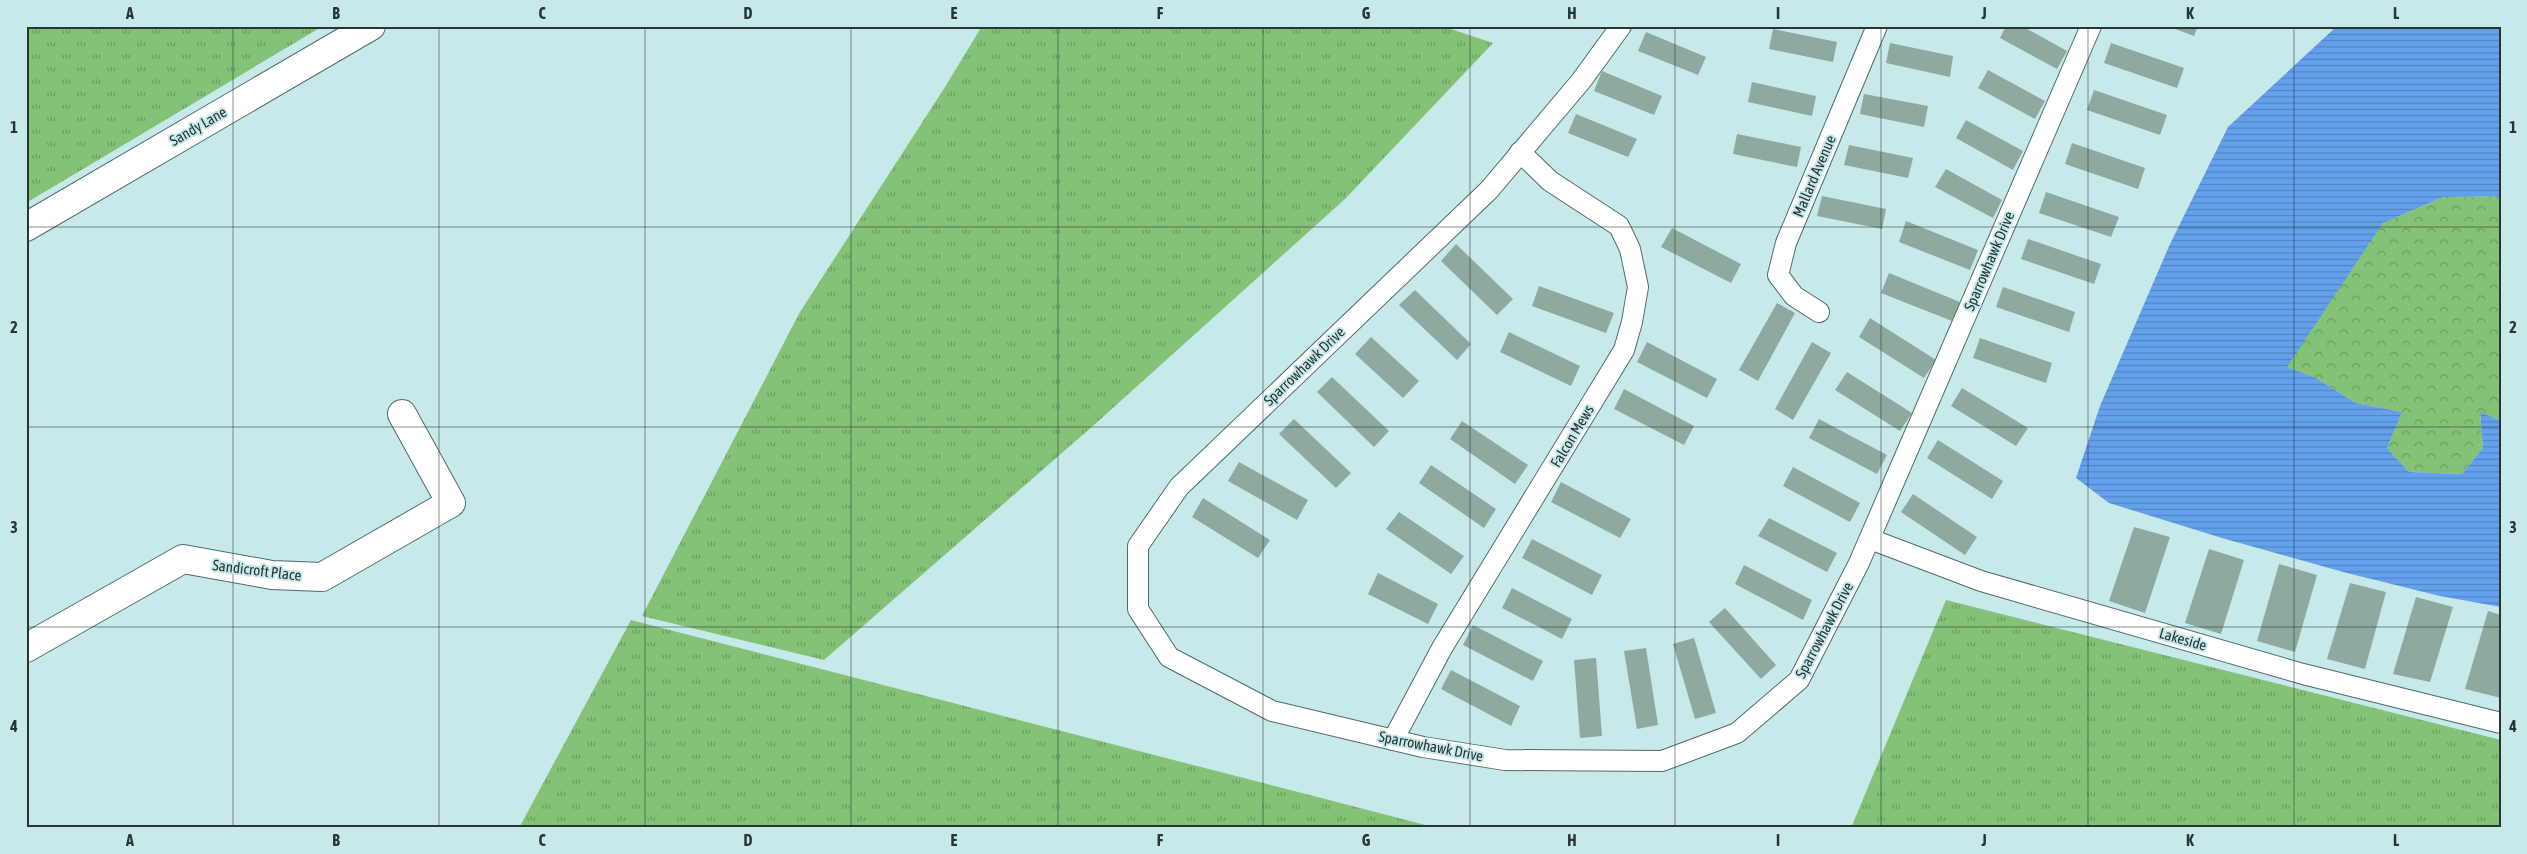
<svg xmlns="http://www.w3.org/2000/svg" width="2527" height="854" font-family="'Asap Condensed',sans-serif">
<style>
.grass{fill:url(#grass-tufts)}
.forest{fill:url(#forest-crowns)}
.water{fill:url(#water-rules)}
.building{fill:#8eaa9f}
.lines{fill:none;stroke-linecap:round;stroke-linejoin:round}
.service-casing{stroke:#4e6c6d;stroke-width:22}
.minor-casing{stroke:#4e6c6d;stroke-width:30}
.secondary-casing{stroke:#4e6c6d;stroke-width:30}
.service{stroke:#fff;stroke-width:20}
.minor{stroke:#fff;stroke-width:28}
.secondary{stroke:#fff;stroke-width:28}
.grid{fill:none;stroke:#283535;stroke-width:1;stroke-opacity:0.55}
.labels{text-anchor:middle;dominant-baseline:central;stroke-width:4;stroke-linejoin:round;paint-order:stroke}
.street-label{font-size:15px;fill:#283535;stroke:#c7e9e9}
.neatline{fill:none;stroke:#283535;stroke-width:2}
.grid-label{font-size:16px;text-anchor:middle;font-weight:bold;fill:#283535}
</style>
<defs>
<pattern id="grass-tufts" width="24" height="20" patternUnits="userSpaceOnUse" patternTransform="scale(1.25)"><rect width="24" height="20" fill="#84c278"/><path d="M3 7l-1-3M5 7V3M7 7l1-3M15 17l-1-3M17 17v-4M19 17l1-3" fill="none" stroke="#6c9e63"/></pattern>
<pattern id="forest-crowns" width="20" height="18" patternUnits="userSpaceOnUse" patternTransform="scale(1.25)"><rect width="20" height="18" fill="#84c278"/><path d="M2 6a3 3 0 1 1 6 0M12 15a3 3 0 1 1 6 0" fill="none" stroke="#6c9e63"/></pattern>
<pattern id="water-rules" width="6" height="5" patternUnits="userSpaceOnUse" patternTransform="scale(1.25)"><rect width="6" height="5" fill="#64a1ec"/><path d="M0 2.5h6" fill="none" stroke="#5284c0"/></pattern>
</defs>
<rect width="100%" height="100%" fill="#c7e9e9"/>
<!-- grass -->
<g class="grass">
<polygon points="26,26 323,26 26,203"/>
<polygon points="982,26 1442,26 1493,43 1345,199 1094,425 824,660 642,616 800,312 945,87"/>
<polygon points="1946,600 2501,740 2501,828 1851,828"/>
<polygon points="631,620 1387,815 1437,828 519,828"/>
</g>
<!-- forest -->
<polygon class="forest" points="2494,196 2501,199 2501,421 2480,413 2483,448 2462,474 2409,472 2387,448 2402,412 2356,403 2316,378 2286,367 2383,223 2443,197"/>
<!-- water -->
<polygon class="water" points="2337,26 2501,26 2501,199 2494,196 2443,197 2383,223 2287,367 2316,378 2356,403 2402,412 2387,448 2409,472 2462,474 2483,448 2480,412 2501,421 2501,607 2440,596 2347,573 2222,538 2109,503 2076,478 2100,406 2170,244 2228,127"/>
<!-- building -->
<g class="building">
<polygon points="2006,26 2022,26 2067,51 2057,69 2000,38"/>
<polygon points="2167,26 2198,26 2194,36"/>
<polygon points="1773,29 1837,42 1833,62 1769,49"/>
<polygon points="1646,32 1706,57 1698,75 1638,51"/>
<polygon points="1890,43 1953,56 1950,77 1886,63"/>
<polygon points="2111,43 2184,68 2177,88 2104,63"/>
<polygon points="1988,70 2045,101 2035,119 1978,88"/>
<polygon points="1602,71 1662,96 1654,115 1594,91"/>
<polygon points="1752,82 1816,96 1812,116 1748,102"/>
<polygon points="2094,90 2167,115 2160,135 2087,110"/>
<polygon points="1864,94 1928,106 1924,127 1860,114"/>
<polygon points="1576,114 1637,139 1628,157 1568,133"/>
<polygon points="1966,120 2023,151 2013,170 1956,138"/>
<polygon points="1737,134 1801,147 1797,167 1733,154"/>
<polygon points="2072,143 2145,168 2138,189 2065,164"/>
<polygon points="1849,145 1913,158 1908,178 1844,165"/>
<polygon points="1946,169 2002,200 1993,218 1935,187"/>
<polygon points="2046,192 2119,217 2111,237 2039,213"/>
<polygon points="1822,196 1886,209 1882,229 1817,216"/>
<polygon points="1906,221 1978,250 1970,270 1899,242"/>
<polygon points="1672,228 1741,264 1731,283 1661,247"/>
<polygon points="2028,239 2101,264 2094,284 2021,259"/>
<polygon points="1456,244 1513,299 1497,315 1441,261"/>
<polygon points="1889,273 1960,302 1952,321 1881,293"/>
<polygon points="1539,286 1614,313 1606,333 1532,306"/>
<polygon points="2003,287 2075,312 2069,332 1996,307"/>
<polygon points="1415,290 1471,344 1457,360 1399,305"/>
<polygon points="1777,303 1795,313 1758,381 1739,370"/>
<polygon points="1870,318 1936,360 1924,378 1859,337"/>
<polygon points="1509,332 1580,366 1571,386 1500,352"/>
<polygon points="1371,337 1419,381 1403,398 1355,354"/>
<polygon points="1980,338 2052,363 2046,383 1973,358"/>
<polygon points="1647,342 1717,379 1707,398 1637,362"/>
<polygon points="1812,342 1831,353 1793,420 1775,409"/>
<polygon points="1847,372 1912,413 1900,431 1835,390"/>
<polygon points="1332,377 1389,431 1374,447 1317,392"/>
<polygon points="1962,388 2028,428 2016,446 1951,406"/>
<polygon points="1624,389 1694,426 1684,445 1614,409"/>
<polygon points="1294,419 1351,473 1336,488 1279,434"/>
<polygon points="1819,419 1887,455 1877,474 1809,438"/>
<polygon points="1462,421 1528,465 1515,484 1450,439"/>
<polygon points="1938,440 2003,481 1992,499 1927,458"/>
<polygon points="1239,462 1308,500 1297,520 1228,481"/>
<polygon points="1431,465 1496,509 1484,528 1419,483"/>
<polygon points="1793,467 1860,503 1850,522 1783,486"/>
<polygon points="1561,482 1631,519 1620,538 1551,502"/>
<polygon points="1913,494 1977,537 1965,555 1901,512"/>
<polygon points="1203,498 1270,540 1258,558 1192,517"/>
<polygon points="1399,512 1464,556 1451,574 1386,529"/>
<polygon points="1769,518 1837,553 1827,572 1758,536"/>
<polygon points="2134,527 2170,537 2145,613 2109,601"/>
<polygon points="1532,539 1602,575 1592,595 1522,558"/>
<polygon points="2209,549 2244,560 2221,634 2185,623"/>
<polygon points="2279,564 2317,575 2295,652 2257,641"/>
<polygon points="1744,565 1812,600 1803,620 1735,584"/>
<polygon points="1378,573 1438,604 1428,624 1368,594"/>
<polygon points="2350,583 2386,592 2365,669 2327,659"/>
<polygon points="1512,588 1572,619 1562,639 1502,608"/>
<polygon points="2416,597 2453,607 2430,682 2393,674"/>
<polygon points="1725,608 1776,665 1761,679 1709,622"/>
<polygon points="2488,611 2501,615 2501,698 2465,689"/>
<polygon points="1473,625 1543,661 1533,681 1463,645"/>
<polygon points="1694,638 1716,713 1695,719 1673,644"/>
<polygon points="1646,648 1658,725 1637,729 1624,651"/>
<polygon points="1596,658 1602,736 1580,738 1574,660"/>
<polygon points="1451,670 1520,706 1511,726 1441,689"/>
</g>
<g class="lines">
<defs>
<g id="service">
<polyline points="1621,26 1581,81 1489,190 1179,487 1138,546 1138,609 1169,657 1272,711 1423,747 1505,760 1662,761 1737,733 1799,680 1859,563 2091,26"/>
<polyline points="1819,312 1794,296 1778,275 1786,243 1877,26"/>
<polyline points="1870,539 1981,581 2303,674 2501,723"/>
<polyline points="1393,740 1442,648 1624,350 1632,322 1638,287 1630,249 1619,226 1550,181 1520,152"/>
</g>
<polyline id="minor" points="26,648 183,559 272,575 322,577 451,503 402,414"/>
<polyline id="secondary" points="26,227 371,26"/>
</defs>
<!-- service casing -->
<use href="#service" class="service-casing"/>
<!-- minor casing -->
<use href="#minor" class="minor-casing"/>
<!-- secondary casing -->
<use href="#secondary" class="secondary-casing"/>
<!-- service -->
<use href="#service" class="service"/>
<!-- minor -->
<use href="#minor" class="minor"/>
<!-- secondary -->
<use href="#secondary" class="secondary"/>
</g>
<!-- grid -->
<path class="grid" d="M233 26V828M439 26V828M645 26V828M851 26V828M1058 26V828M1263 26V828M1470 26V828M1675 26V828M1881 26V828M2088 26V828M2294 26V828M26 227H2501M26 427H2501M26 627H2501"/>
<g class="labels">
<!-- street labels -->
<g class="street-label">
<text transform="translate(198 126) rotate(-30)">Sandy Lane</text>
<text transform="translate(1814 176) rotate(-67)">Mallard Avenue</text>
<text transform="translate(1989 261) rotate(-67)">Sparrowhawk Drive</text>
<text transform="translate(1304 366) rotate(-44)">Sparrowhawk Drive</text>
<text transform="translate(1572 436) rotate(-59)">Falcon Mews</text>
<text transform="translate(257 570) rotate(7)">Sandicroft Place</text>
<text transform="translate(1824 630) rotate(-62)">Sparrowhawk Drive</text>
<text transform="translate(2183 639) rotate(16)">Lakeside</text>
<text transform="translate(1431 746) rotate(11)">Sparrowhawk Drive</text>
</g>
</g>
<!-- border -->
<rect width="2527" height="854" fill="none" stroke="#c7e9e9" stroke-width="55"/>
<rect x="28" y="28" width="2472" height="798" class="neatline"/>
<g class="grid-label">
<text x="130" y="19">A</text>
<text x="336" y="19">B</text>
<text x="542" y="19">C</text>
<text x="748" y="19">D</text>
<text x="954" y="19">E</text>
<text x="1160" y="19">F</text>
<text x="1366" y="19">G</text>
<text x="1572" y="19">H</text>
<text x="1778" y="19">I</text>
<text x="1984" y="19">J</text>
<text x="2190" y="19">K</text>
<text x="2396" y="19">L</text>
<text x="14" y="133">1</text>
<text x="2513" y="133">1</text>
<text x="14" y="333">2</text>
<text x="2513" y="333">2</text>
<text x="14" y="533">3</text>
<text x="2513" y="533">3</text>
<text x="14" y="732">4</text>
<text x="2513" y="732">4</text>
<text x="130" y="846">A</text>
<text x="336" y="846">B</text>
<text x="542" y="846">C</text>
<text x="748" y="846">D</text>
<text x="954" y="846">E</text>
<text x="1160" y="846">F</text>
<text x="1366" y="846">G</text>
<text x="1572" y="846">H</text>
<text x="1778" y="846">I</text>
<text x="1984" y="846">J</text>
<text x="2190" y="846">K</text>
<text x="2396" y="846">L</text>
</g>
</svg>
